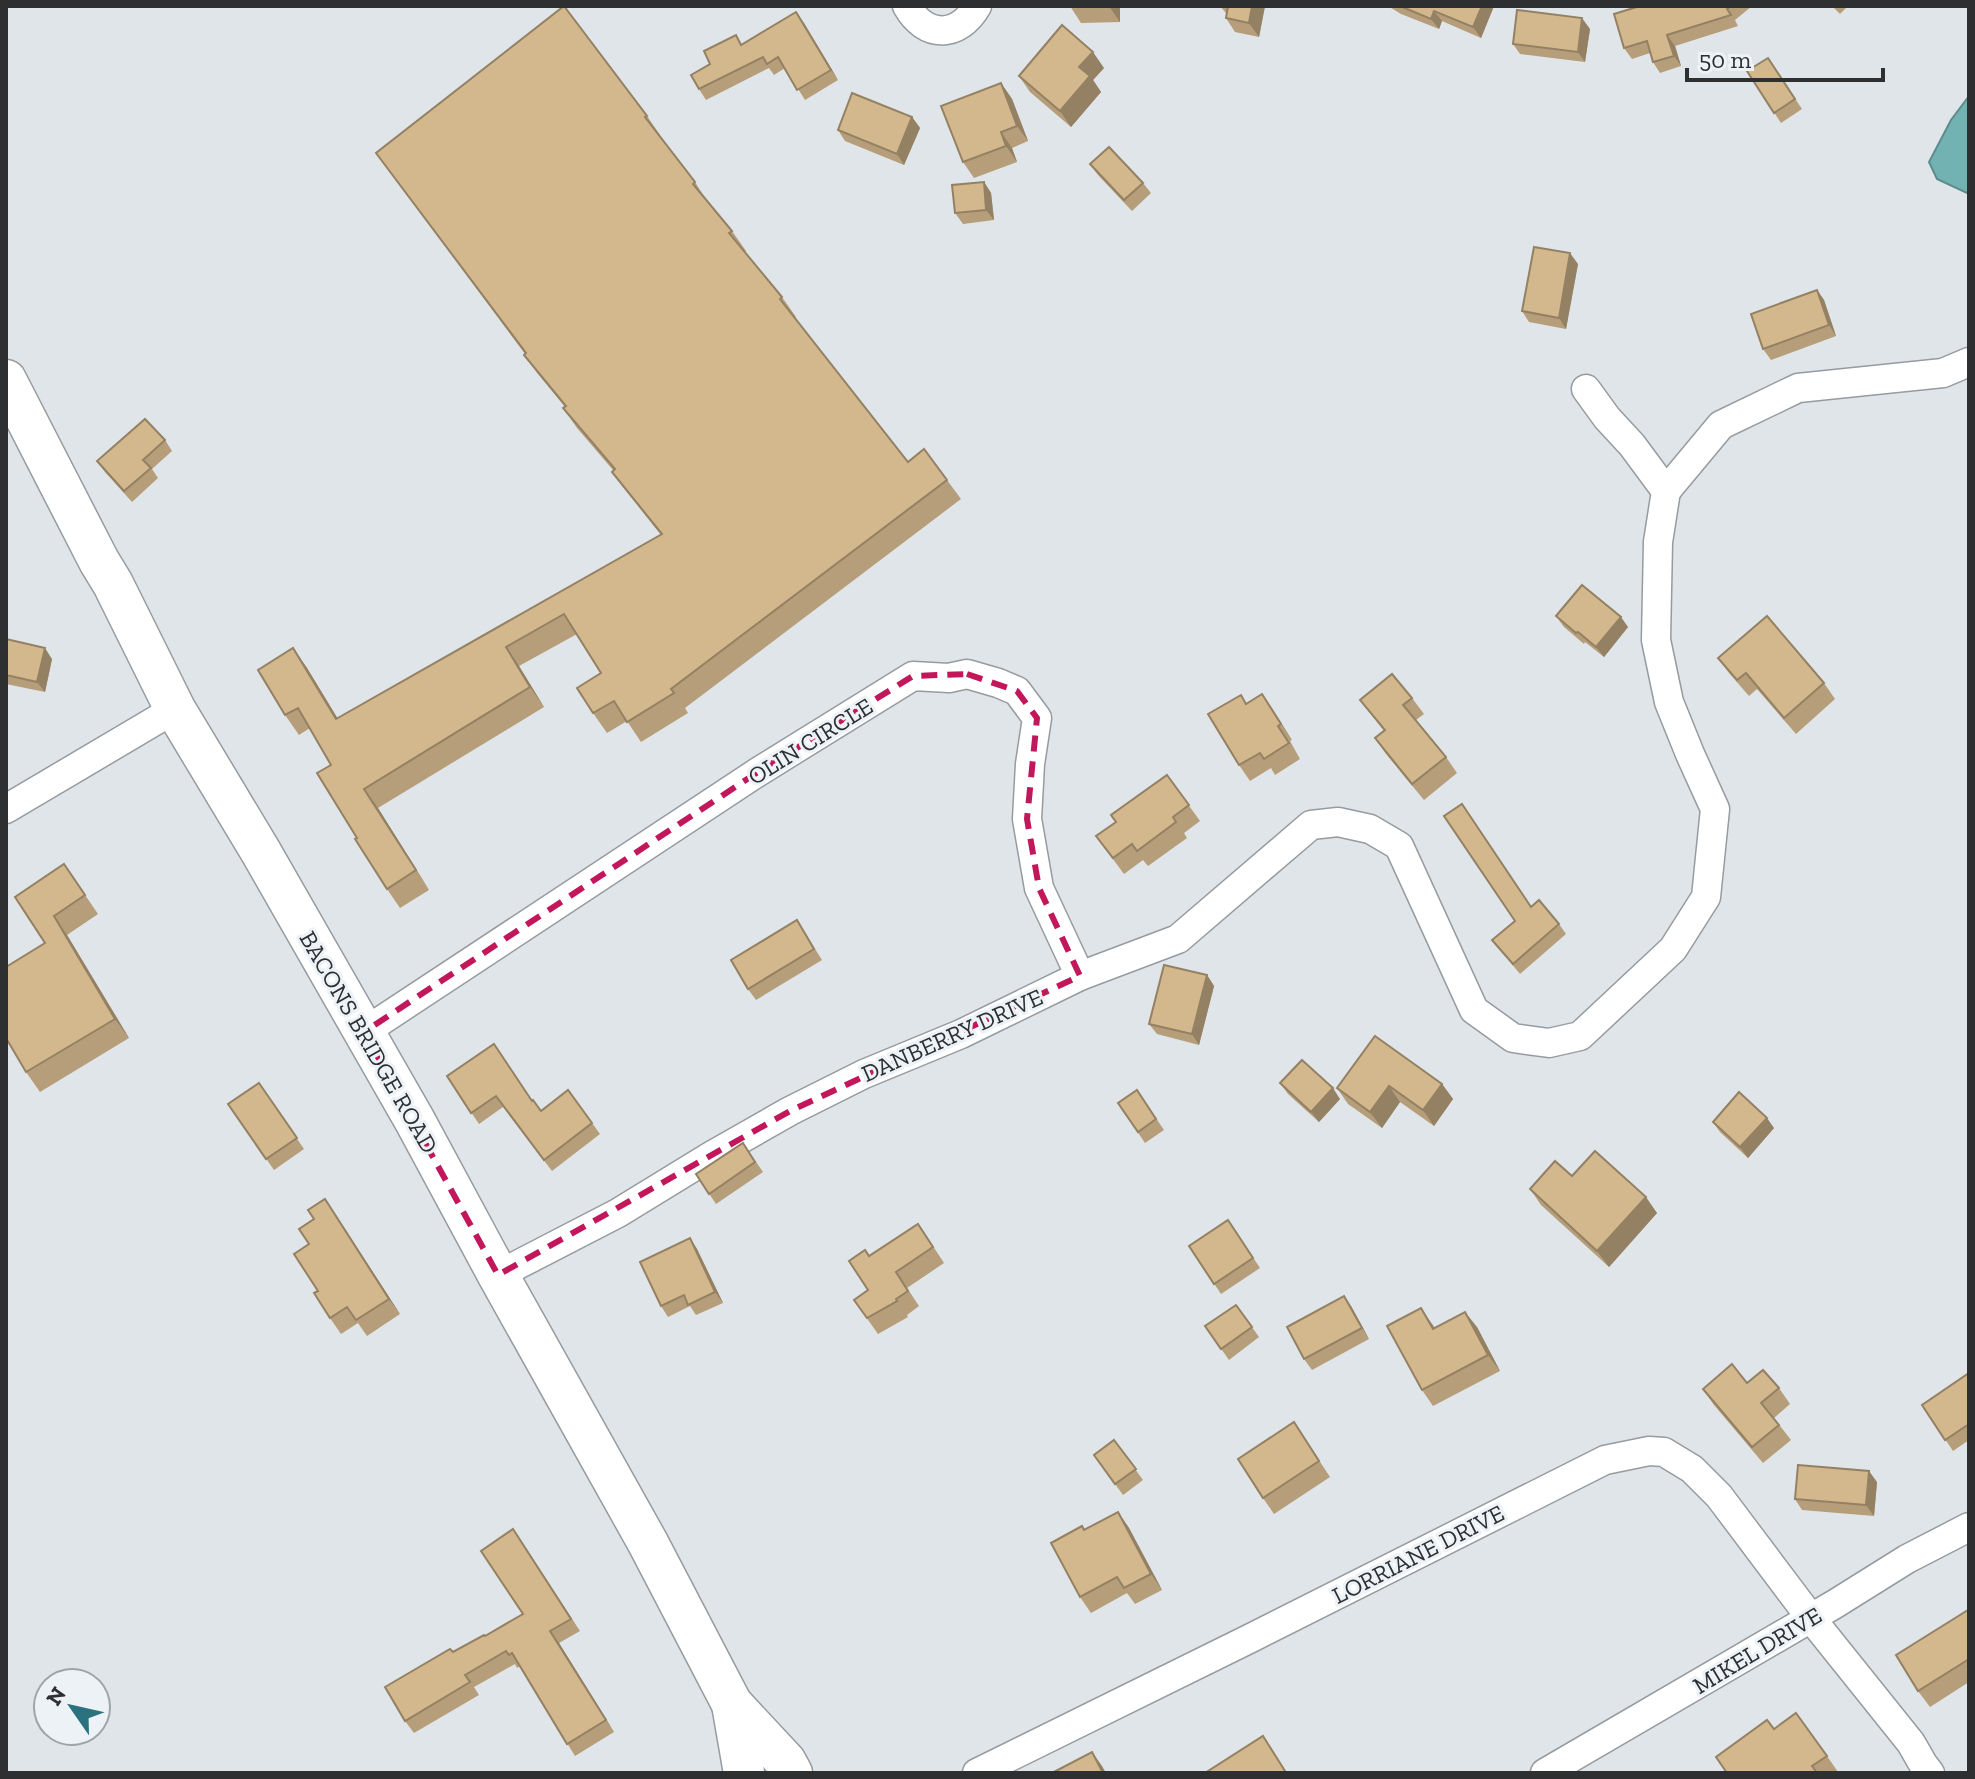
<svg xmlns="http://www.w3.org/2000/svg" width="1975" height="1779" font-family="'Zilla Slab',serif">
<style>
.water{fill:#73b2b3;stroke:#5e8b8c;stroke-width:2}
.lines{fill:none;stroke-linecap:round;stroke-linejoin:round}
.minor-casing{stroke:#969b9f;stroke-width:31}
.secondary-casing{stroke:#969b9f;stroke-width:43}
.minor{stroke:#fff;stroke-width:28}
.secondary{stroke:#fff;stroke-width:40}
.wall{fill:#b59e79}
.shaded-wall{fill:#948163}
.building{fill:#d3b88d;stroke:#948163;stroke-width:2}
.marked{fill:none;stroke:#c2185b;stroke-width:6;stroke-dasharray:16 10;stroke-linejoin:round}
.labels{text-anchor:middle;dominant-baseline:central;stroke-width:6;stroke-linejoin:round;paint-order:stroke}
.street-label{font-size:24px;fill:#2d2f31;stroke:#edf2f7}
</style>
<rect width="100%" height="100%" fill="#e0e5ea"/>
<!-- water -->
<polygon class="water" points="1969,96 1969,194 1937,179 1929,162 1951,120"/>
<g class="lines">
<defs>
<g id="minor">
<path d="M907 6C925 38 958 39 977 6"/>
<polyline points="1666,491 1721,425 1798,388 1943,373 1969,362"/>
<polyline points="6,809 175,709"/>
<polyline points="364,1032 758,772 913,676 949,678 967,674 998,683 1017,691 1037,718 1030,764 1027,819 1039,888 1080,976"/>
<polyline points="498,1275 618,1213 711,1156 790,1111 864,1074 961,1034 1080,976 1178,939 1311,825 1338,822 1370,829 1399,846 1474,1010 1513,1038 1549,1043 1580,1036 1673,949 1706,897 1715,809 1690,754 1669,702 1656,640 1658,542 1666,491 1632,445 1607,418 1586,389"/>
<polyline points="977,1773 1251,1638 1605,1460 1649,1451 1664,1452 1692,1469 1719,1496 1810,1617 1911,1743 1923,1764 1930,1773"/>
<polyline points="1545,1773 1835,1604 1907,1559 1969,1527"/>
</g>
<g id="secondary">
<polyline points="6,380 99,561 113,584 175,709 261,852 415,1121 498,1275 648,1543 732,1704 786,1762 792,1773"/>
<polyline points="732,1704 744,1773"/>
</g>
</defs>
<!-- minor casing -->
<use href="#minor" class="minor-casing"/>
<!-- secondary casing -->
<use href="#secondary" class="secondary-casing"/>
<!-- minor -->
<use href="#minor" class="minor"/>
<!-- secondary -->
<use href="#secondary" class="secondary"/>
</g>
<!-- wall -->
<g class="wall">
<polygon points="1070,6 1120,6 1120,22 1081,23"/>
<polygon points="1220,6 1265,6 1259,37 1235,32 1226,18 1226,13"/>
<polygon points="1388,6 1494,6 1481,38 1442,21 1439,29 1401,14"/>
<polygon points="1640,6 1752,6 1735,20 1738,26 1675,46 1681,66 1660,73 1653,62 1650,53 1632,59 1624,48"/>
<polygon points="1832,6 1848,6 1840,14"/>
<polygon points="796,12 838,80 805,100 785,68 774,75 769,68 706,100 699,89 710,64 736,35 742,45"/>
<polygon points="1590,29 1585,62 1520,54 1513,44"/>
<polygon points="1768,58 1802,109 1781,123 1747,71"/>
<polygon points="1104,68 1093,80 1101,92 1071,127 1030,92 1019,76"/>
<polygon points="1001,83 1012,99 1028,141 1012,148 1017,162 974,178 963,162"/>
<polygon points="647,116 660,135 659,136 695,182 708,203 732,231 746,251 744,252 782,297 796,317 794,318 908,462 947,480 961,499 685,708 688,713 641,742 627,721 607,733 593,713 601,673 577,634 519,666 544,707 378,808 429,890 400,908 387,889 357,838 331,765 310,728 299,735 285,715 293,648 307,668 338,719 661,535 626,491 612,472 613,470 577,428 563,408 565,407 538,374 524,355 525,354 376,153"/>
<polygon points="912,117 920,128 904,165 845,141 838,130"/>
<polygon points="1090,164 1143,183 1151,193 1132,211 1098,175"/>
<polygon points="984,182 991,193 994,220 963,224 955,213"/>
<polygon points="1578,264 1566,329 1529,322 1522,311"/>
<polygon points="1817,290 1824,300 1836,336 1771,360 1763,349"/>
<polygon points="165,440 172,451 152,469 158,478 132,502 105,472 97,461"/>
<polygon points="1556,616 1628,627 1604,657 1585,642 1584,644 1564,627"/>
<polygon points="6,639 52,659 45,692 6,684"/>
<polygon points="1718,658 1824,683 1835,699 1796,734 1757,689 1749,696 1729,673"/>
<polygon points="1262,694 1292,740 1290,741 1300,759 1275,775 1271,768 1250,781 1239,765"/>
<polygon points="1412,698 1424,714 1416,720 1446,757 1457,773 1424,800 1386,754 1375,738 1384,731 1360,700"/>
<polygon points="1167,775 1200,821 1184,833 1187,838 1148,866 1143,860 1124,874 1096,836 1116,822"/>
<polygon points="64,864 98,914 67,935 129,1038 40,1092 26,1072 45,943"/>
<polygon points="1531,907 1559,924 1566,934 1520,974 1492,940"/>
<polygon points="797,920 822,960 756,1000 748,989"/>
<polygon points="1207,975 1214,986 1199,1045 1157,1034 1149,1024"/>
<polygon points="447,1076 532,1100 541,1111 568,1090 600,1134 552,1171 503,1107 479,1124"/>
<polygon points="259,1083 304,1149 274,1170 228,1104"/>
<polygon points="1280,1083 1340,1099 1319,1122 1288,1094"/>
<polygon points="1442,1084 1453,1099 1434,1126 1400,1102 1382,1128 1348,1104 1337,1088"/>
<polygon points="1137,1090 1164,1130 1145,1143 1118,1103"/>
<polygon points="1713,1122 1774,1128 1748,1158 1720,1132"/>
<polygon points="743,1143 763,1172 716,1204 696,1174"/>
<polygon points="1572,1176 1657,1213 1609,1267 1541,1205 1530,1189"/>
<polygon points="325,1199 400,1314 367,1336 358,1323 341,1334 330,1318 318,1291 309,1244 314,1219"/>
<polygon points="1228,1220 1260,1268 1221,1294 1189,1246"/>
<polygon points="690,1238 697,1249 723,1303 696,1315 690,1306 668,1317 661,1306"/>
<polygon points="929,1240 944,1263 907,1288 919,1306 907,1315 908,1317 878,1334 854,1300 868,1290 869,1256"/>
<polygon points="1236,1305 1259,1337 1229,1360 1205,1326"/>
<polygon points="1351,1306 1369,1339 1312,1370 1304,1359"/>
<polygon points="1432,1324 1435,1328 1477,1327 1500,1371 1433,1406 1422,1390"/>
<polygon points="1969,1373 1969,1440 1953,1451 1922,1405"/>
<polygon points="1747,1383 1779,1388 1790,1404 1774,1418 1791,1440 1763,1463 1714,1405 1703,1389"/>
<polygon points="1294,1422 1330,1477 1274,1514 1263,1498"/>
<polygon points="1114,1440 1143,1480 1123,1495 1094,1455"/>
<polygon points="1877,1482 1874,1516 1802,1510 1795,1499"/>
<polygon points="1118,1512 1129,1528 1162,1590 1135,1604 1127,1593 1091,1613 1080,1597 1084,1530"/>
<polygon points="522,1542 580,1631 559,1643 614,1732 575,1756 520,1666 517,1668 515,1664 474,1687 479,1695 414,1733 405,1721 485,1636 523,1614"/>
<polygon points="1969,1611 1969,1682 1930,1707 1918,1691"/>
<polygon points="1774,1729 1827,1756 1838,1772 1836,1773 1727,1773"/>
</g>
<!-- shaded-wall -->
<g class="shaded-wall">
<polygon points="1109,6 1120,6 1120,22"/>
<polygon points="1252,6 1265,6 1259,37 1249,23"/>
<polygon points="1482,6 1494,6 1481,38 1473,27"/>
<polygon points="1434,11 1442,21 1439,29 1431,19"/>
<polygon points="796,12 804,23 838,80 831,70"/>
<polygon points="1582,18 1590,29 1585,62 1578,52"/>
<polygon points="1667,35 1675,46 1681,66 1674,56"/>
<polygon points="1093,52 1104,68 1093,80 1101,92 1071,127 1060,111 1079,67"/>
<polygon points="1001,83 1012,99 1028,141 1017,126"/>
<polygon points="912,117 920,128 904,165 897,154"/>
<polygon points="1001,132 1012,148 1017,162 1006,146"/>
<polygon points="984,182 991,193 994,220 986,210"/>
<polygon points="1570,253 1578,264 1566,329 1559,318"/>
<polygon points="1817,290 1824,300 1836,336 1829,325"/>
<polygon points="1621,617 1628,627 1604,657 1596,647"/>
<polygon points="506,647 519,666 544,707 530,687"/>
<polygon points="45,648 52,659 45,692 37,682"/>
<polygon points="293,648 307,668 350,739 336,719"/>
<polygon points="1262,694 1273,710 1292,740 1281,724"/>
<polygon points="364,789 378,808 429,890 416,870"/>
<polygon points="54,916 67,935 129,1038 115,1019"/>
<polygon points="1207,975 1214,986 1199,1045 1192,1034"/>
<polygon points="1442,1084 1453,1099 1434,1126 1423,1110"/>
<polygon points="1389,1086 1400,1102 1382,1128 1370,1112"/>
<polygon points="1333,1088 1340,1099 1319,1122 1311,1112"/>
<polygon points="1767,1118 1774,1128 1748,1158 1740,1147"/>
<polygon points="1646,1197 1657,1213 1609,1267 1597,1251"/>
<polygon points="325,1199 336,1215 400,1314 389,1299"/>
<polygon points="690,1238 697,1249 723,1303 715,1292"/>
<polygon points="1344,1296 1351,1306 1369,1339 1362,1328"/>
<polygon points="1421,1308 1432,1324 1444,1345 1433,1329"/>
<polygon points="1465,1312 1477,1327 1500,1371 1488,1355"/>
<polygon points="1869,1471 1877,1482 1874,1516 1866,1505"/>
<polygon points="1118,1512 1129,1528 1162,1590 1151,1574"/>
<polygon points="550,1631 559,1643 614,1732 606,1720"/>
<polygon points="1092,1752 1102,1766 1106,1773 1103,1773"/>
</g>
<!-- building -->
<g class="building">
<polygon points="564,6 647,116 645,117 695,182 693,184 732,231 729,233 782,297 780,299 908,462 924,449 947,480 671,689 674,693 627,722 614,701 593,713 577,688 601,673 564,614 506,647 530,687 364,789 416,870 387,889 355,839 357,838 317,773 331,765 298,708 285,715 258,670 293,648 336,719 662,534 612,472 615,469 563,408 566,406 524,355 526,353 376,153"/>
<rect x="1070" y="6" width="39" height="1"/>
<polygon points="1228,6 1252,6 1249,23 1226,18"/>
<polygon points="1400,6 1482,6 1473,27 1434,11 1431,19"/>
<polygon points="1640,6 1731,6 1727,9 1731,15 1667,35 1674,56 1653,62 1647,41 1624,48 1614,14"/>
<polygon points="1517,10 1582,18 1578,52 1513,44"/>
<polygon points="796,12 831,70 797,90 778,57 767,64 763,57 699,89 691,75 710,64 704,51 736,35 741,45"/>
<polygon points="1062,25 1093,52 1079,67 1090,76 1060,111 1019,76"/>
<polygon points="1768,58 1795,99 1774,113 1747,71"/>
<polygon points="1001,83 1017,126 1001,132 1006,146 963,162 941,106"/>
<polygon points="852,93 912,117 897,154 838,130"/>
<polygon points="1109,147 1143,183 1124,200 1090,164"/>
<polygon points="984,182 986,210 955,213 952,185"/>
<polygon points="1534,247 1570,253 1559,318 1522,311"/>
<polygon points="1817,290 1829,325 1763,349 1751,314"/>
<polygon points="145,419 165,440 143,460 151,468 124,491 97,461"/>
<polygon points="1582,585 1621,617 1596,647 1578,632 1576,633 1556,616"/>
<polygon points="1767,616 1824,683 1784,718 1746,673 1737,680 1718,658"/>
<polygon points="6,639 45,648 37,682 6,675"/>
<polygon points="1392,674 1412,698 1403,705 1446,757 1412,784 1375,738 1385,730 1360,700"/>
<polygon points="1262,694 1281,724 1278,726 1289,743 1264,759 1260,753 1239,765 1208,714 1241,695 1246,704"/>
<polygon points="1167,775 1189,805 1173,817 1176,822 1137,851 1132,844 1113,858 1096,836 1116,822 1111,815"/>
<polygon points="1462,804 1531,907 1539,900 1559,924 1513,964 1492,940 1515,921 1444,816"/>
<polygon points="64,864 85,895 54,916 115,1019 26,1072 6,1038 6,967 45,943 15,897"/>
<polygon points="797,920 814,949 748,989 731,960"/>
<polygon points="1164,965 1207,975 1192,1034 1149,1024"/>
<polygon points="1375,1036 1442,1084 1423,1110 1389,1086 1370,1112 1337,1088"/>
<polygon points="494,1044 532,1101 533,1100 541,1111 568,1090 592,1123 544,1160 496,1096 471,1113 447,1076"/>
<polygon points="1302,1060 1333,1088 1311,1112 1280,1083"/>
<polygon points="259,1083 297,1138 266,1159 228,1104"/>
<polygon points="1137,1090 1156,1119 1138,1132 1118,1103"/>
<polygon points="1739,1092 1767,1118 1740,1147 1713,1122"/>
<polygon points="743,1143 755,1162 709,1194 696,1174"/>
<polygon points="1595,1151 1646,1197 1597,1251 1530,1189 1555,1161 1572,1176"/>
<polygon points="325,1199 389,1299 356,1320 347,1307 330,1318 314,1293 318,1291 294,1254 309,1244 299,1229 314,1219 308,1210"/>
<polygon points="1228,1220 1253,1258 1214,1284 1189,1246"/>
<polygon points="918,1224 933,1247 896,1272 908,1291 896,1299 897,1301 867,1318 854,1300 868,1290 849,1261 865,1250 869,1256"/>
<polygon points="690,1238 715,1292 688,1305 684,1295 661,1306 640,1262"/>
<polygon points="1344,1296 1362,1328 1304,1359 1287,1327"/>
<polygon points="1236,1305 1252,1327 1221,1349 1205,1326"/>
<polygon points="1421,1308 1433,1329 1465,1312 1488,1355 1422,1390 1387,1326"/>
<polygon points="1732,1364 1747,1383 1763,1370 1779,1388 1761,1403 1779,1425 1752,1447 1703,1389"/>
<polygon points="1969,1373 1969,1424 1945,1440 1922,1405"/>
<polygon points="1294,1422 1319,1461 1263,1498 1238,1459"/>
<polygon points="1114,1440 1136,1469 1115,1484 1094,1455"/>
<polygon points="1798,1465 1869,1471 1866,1505 1795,1499"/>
<polygon points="1118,1512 1151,1574 1124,1588 1117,1577 1080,1597 1051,1543 1082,1526 1084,1530"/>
<polygon points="513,1529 571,1619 550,1631 606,1720 567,1744 512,1653 509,1655 506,1651 465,1675 470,1682 405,1721 385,1687 450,1649 453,1652 484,1635 485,1636 523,1614 481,1551"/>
<polygon points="1968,1610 1969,1659 1918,1691 1896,1655"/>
<polygon points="1796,1713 1827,1756 1812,1766 1817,1773 1727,1773 1716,1757 1767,1720 1774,1729"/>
<polygon points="1263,1736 1285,1771 1282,1773 1205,1773"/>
<polygon points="1092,1752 1103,1773 1052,1773"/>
</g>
<!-- marked area -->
<path class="marked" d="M967 674 1017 691 1037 718 1027 819 1039 888 1080 976 790 1111 498 1275 364 1032 758 772 913 676Z"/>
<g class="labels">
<!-- street labels -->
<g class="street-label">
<text transform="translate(810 741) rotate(-32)">OLIN CIRCLE</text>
<text transform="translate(952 1035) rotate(-24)">DANBERRY DRIVE</text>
<text transform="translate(369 1042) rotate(60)">BACONS BRIDGE ROAD</text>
<text transform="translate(1418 1554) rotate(-27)">LORRIANE DRIVE</text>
<text transform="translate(1757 1650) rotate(-31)">MIKEL DRIVE</text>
</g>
</g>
<!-- border -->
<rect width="1975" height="1779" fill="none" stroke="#2d2f31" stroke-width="16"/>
<!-- north arrow -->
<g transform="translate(72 1707) rotate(304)"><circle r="38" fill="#edf2f7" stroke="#a0a4a8" stroke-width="2"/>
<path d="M0-6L14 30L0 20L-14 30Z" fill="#2a727d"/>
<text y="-12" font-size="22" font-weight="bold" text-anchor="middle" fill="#2d2f31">N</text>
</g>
<!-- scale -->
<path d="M1687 68v12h196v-12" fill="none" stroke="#2d2f31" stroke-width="4"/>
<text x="1699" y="68" font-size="24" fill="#2d2f31" stroke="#edf2f7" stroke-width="6" paint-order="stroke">50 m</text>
</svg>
